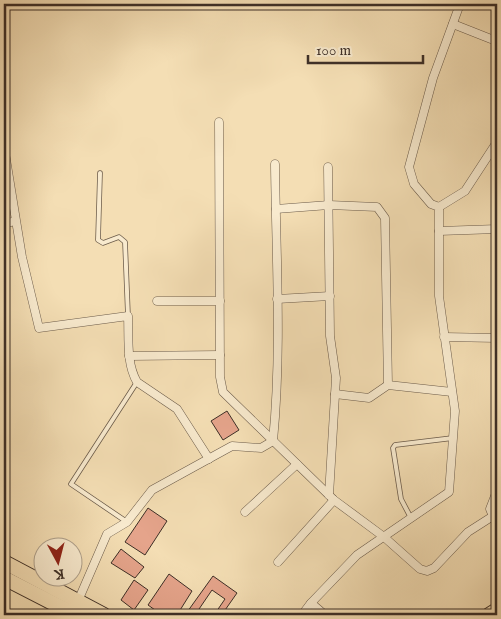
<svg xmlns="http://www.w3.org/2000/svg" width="501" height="619" font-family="'IM FELL English',serif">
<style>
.building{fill:#e5a48b;stroke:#3d2f27}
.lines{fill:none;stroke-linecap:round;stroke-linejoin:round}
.service-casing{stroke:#6b5b4a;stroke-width:5.5}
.minor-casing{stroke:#6b5b4a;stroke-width:9}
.trunk-casing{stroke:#3d2f27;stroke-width:16}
.service{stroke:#f8eace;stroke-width:4}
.minor{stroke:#f8eace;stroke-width:8}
.trunk{stroke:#f4deb4;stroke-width:14}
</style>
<rect width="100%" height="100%" fill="#f4deb4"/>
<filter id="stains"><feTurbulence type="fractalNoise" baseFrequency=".004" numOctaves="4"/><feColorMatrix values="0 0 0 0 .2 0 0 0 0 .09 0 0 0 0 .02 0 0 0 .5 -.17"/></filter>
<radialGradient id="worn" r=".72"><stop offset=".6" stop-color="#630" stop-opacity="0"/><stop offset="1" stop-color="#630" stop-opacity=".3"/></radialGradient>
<!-- building -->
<g class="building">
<polygon points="227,411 239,430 223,440 211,421"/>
<polygon points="148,508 167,521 145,555 125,542"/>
<polygon points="121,549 144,567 135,578 111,563"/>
<polygon points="169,574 192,591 177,615 162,615 148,605"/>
<polygon points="213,576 237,593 223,613 226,615 214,615 225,599 212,590 197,612 203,615 185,615"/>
<polygon points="134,580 148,590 134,610 121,600"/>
</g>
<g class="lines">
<defs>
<g id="service">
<polyline points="100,173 98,240 103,243 119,237 125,242 128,316"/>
<polyline points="411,518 401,499 393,448 395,445 453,438"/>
<polyline points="127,522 71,484 137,382"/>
</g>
<g id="minor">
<polyline points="453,24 491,39 497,37"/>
<polyline points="219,122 220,377 223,392 334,500 384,537 420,569 427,571 434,568 468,532 493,516"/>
<path d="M4 147 22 257 39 328 128 316C129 338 126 363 137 382L177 409 209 459"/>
<polyline points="328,167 330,336 336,378 329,495"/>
<polyline points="439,207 465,191 497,142"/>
<polyline points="276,209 329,205 377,207 385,218 388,385"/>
<polyline points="4,224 15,221"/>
<polyline points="497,229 497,338"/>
<polyline points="439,231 497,229"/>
<polyline points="277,299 330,296"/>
<polyline points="157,301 220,301"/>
<polyline points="444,337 497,338"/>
<polyline points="129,356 220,355"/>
<polyline points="335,394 369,398 388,385 452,392"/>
<polyline points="497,491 490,509 497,526"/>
<polyline points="245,512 297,464"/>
<polyline points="278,562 334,500"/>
<path d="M78 601 107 534 127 522 152 490 232 446 261 448 273 441C282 349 276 256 275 164"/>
<polyline points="302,615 311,603"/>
<polyline points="325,615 311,603 357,555 449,492 455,411 439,296 439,207 431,204 414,184 409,167 433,78 460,4"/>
</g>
<g id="trunk">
<polyline points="4,562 104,615"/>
<polyline points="4,578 76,615"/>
<polyline points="489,615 497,610"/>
</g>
</defs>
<!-- service casing -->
<use href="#service" class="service-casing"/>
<!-- minor casing -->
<use href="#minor" class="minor-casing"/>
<!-- trunk casing -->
<use href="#trunk" class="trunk-casing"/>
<!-- service -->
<use href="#service" class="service"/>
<!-- minor -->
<use href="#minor" class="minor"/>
<!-- trunk -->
<use href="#trunk" class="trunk"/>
</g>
<!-- margin -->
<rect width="501" height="619" fill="none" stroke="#f4deb4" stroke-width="20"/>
<rect x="5" y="5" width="491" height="609" fill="none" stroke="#3d2f27" stroke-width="2.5"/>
<rect x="10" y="10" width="481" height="599" fill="none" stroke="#3d2f27"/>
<!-- north arrow -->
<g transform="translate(58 562) rotate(173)"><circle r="24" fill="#f8eace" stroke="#ad9f8b"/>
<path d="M0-4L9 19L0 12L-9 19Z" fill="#8f2418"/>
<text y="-8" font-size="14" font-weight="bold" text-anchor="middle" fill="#3d2f27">K</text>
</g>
<!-- scale -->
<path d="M308 55v8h115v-8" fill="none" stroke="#3d2f27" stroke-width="2.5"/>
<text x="316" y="55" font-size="15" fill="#3d2f27" stroke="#f8eace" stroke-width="4" paint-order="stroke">100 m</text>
<rect width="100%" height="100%" filter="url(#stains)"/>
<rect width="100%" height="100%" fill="url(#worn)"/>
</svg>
